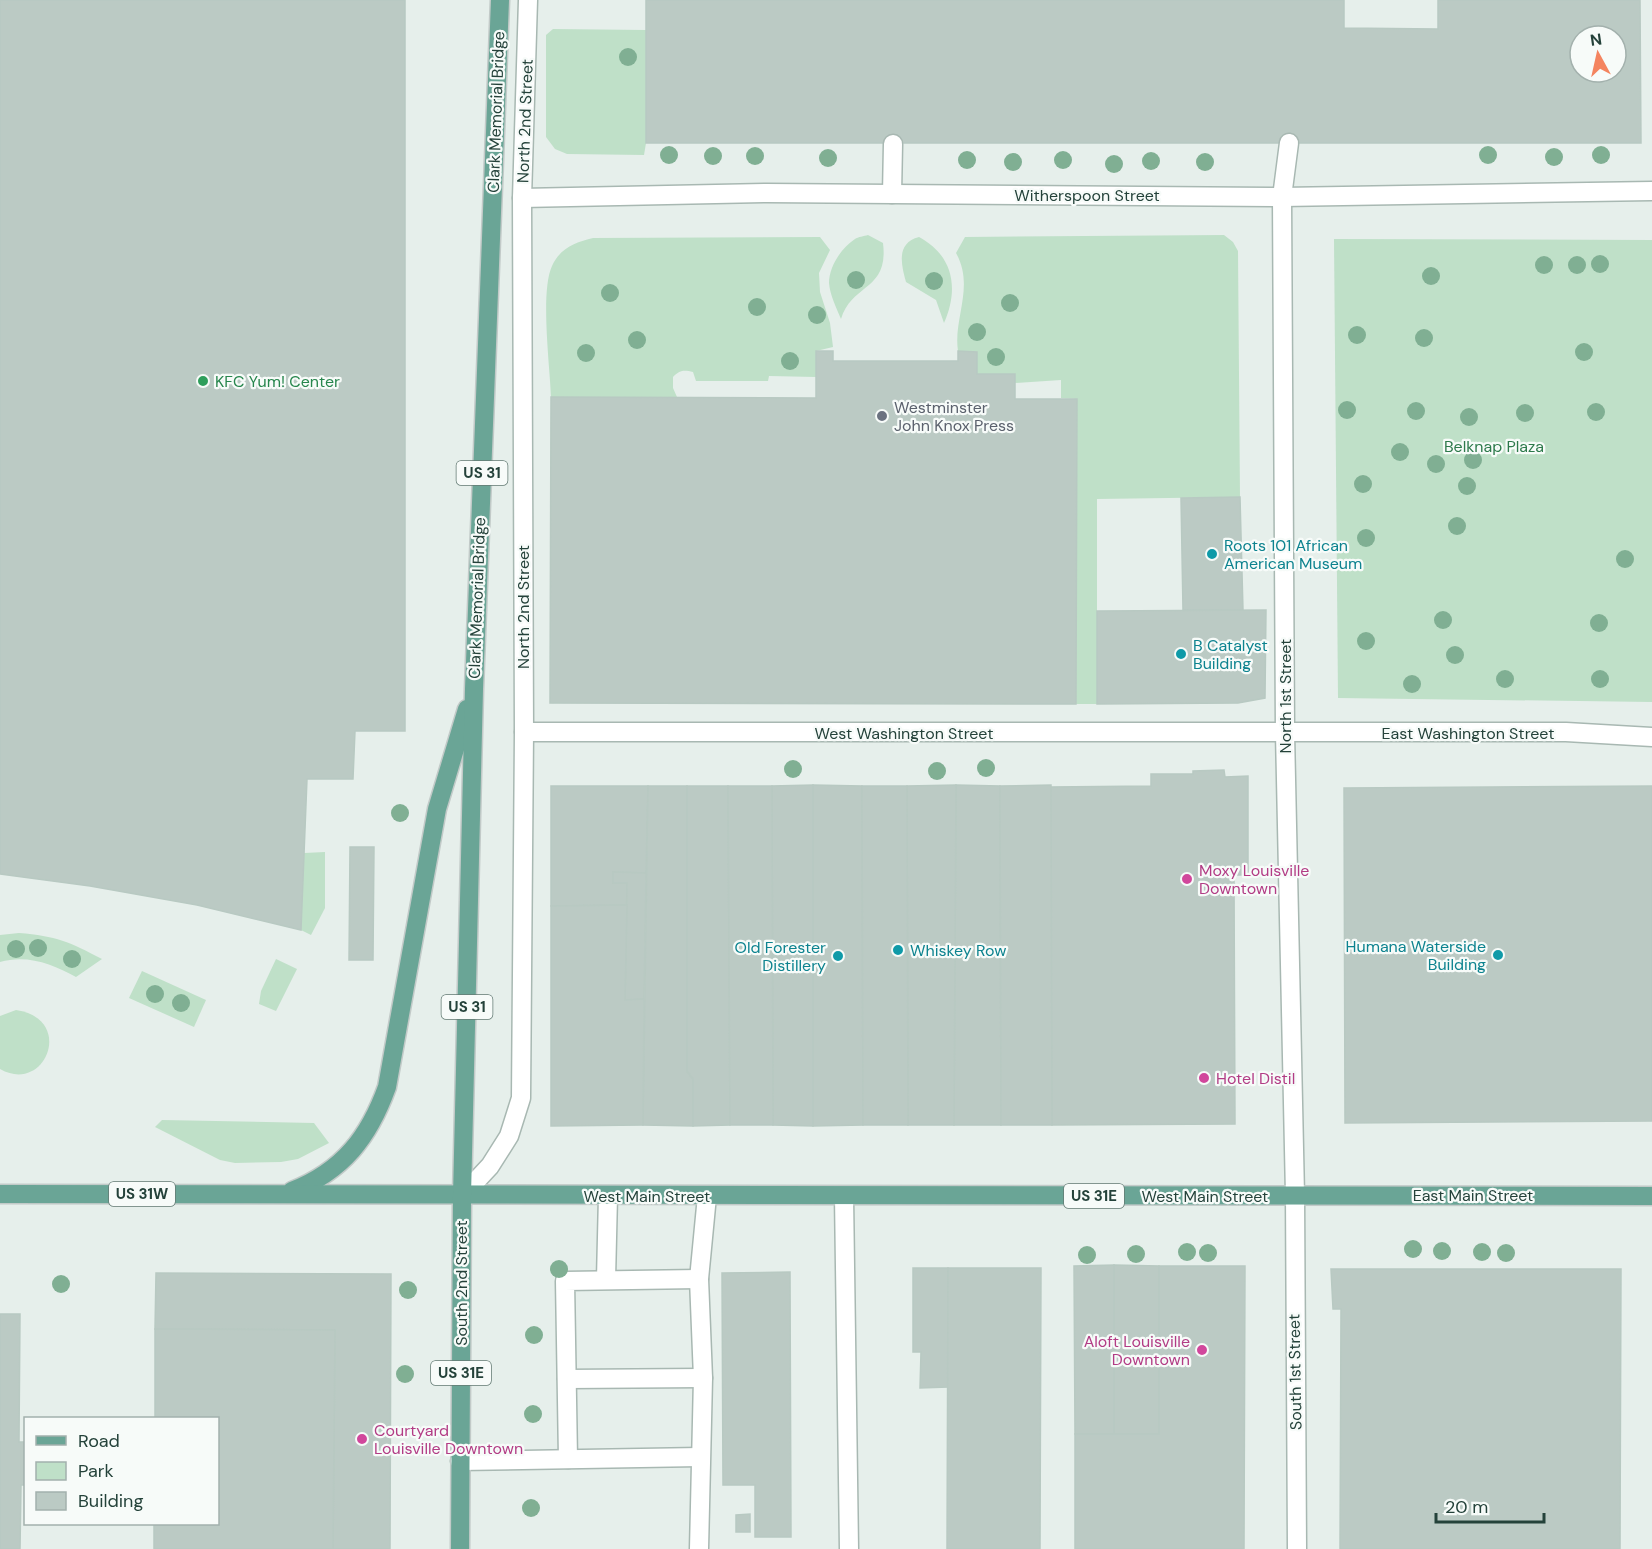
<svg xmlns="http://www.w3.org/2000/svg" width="1652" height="1549" font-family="'DM Sans',sans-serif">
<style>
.green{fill:#bfe0c8}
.building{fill:#bbcac4;stroke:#b8c9c2;stroke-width:1.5;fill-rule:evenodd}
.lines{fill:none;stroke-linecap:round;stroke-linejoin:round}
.service-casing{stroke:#a8b8b2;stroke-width:21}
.minor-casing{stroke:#a8b8b2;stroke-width:21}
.tertiary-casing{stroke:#a8b8b2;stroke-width:21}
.primary-casing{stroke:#c2cac8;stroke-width:21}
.service{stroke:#fff;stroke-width:18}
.minor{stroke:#fff;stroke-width:18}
.tertiary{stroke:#fff;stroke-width:18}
.primary{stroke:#6aa596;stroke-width:18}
.tree{fill:#80af93}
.leisure-dot{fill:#2e9e5b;stroke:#f7fbf9;stroke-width:2}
.worship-dot{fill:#6b7280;stroke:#f7fbf9;stroke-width:2}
.culture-dot{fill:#0f9aa8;stroke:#f7fbf9;stroke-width:2}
.hotel-dot{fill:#d1479c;stroke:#f7fbf9;stroke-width:2}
.labels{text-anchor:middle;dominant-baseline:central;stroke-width:4.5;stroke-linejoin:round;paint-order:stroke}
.shield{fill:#f7fbf9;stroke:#637a73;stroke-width:1.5}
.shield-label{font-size:15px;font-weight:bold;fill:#24423a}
.street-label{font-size:16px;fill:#24423a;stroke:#f7fbf9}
.leisure-label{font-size:16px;fill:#27864d;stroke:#f7fbf9;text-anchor:start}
.worship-label{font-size:16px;fill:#5b616d;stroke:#f7fbf9;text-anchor:start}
.park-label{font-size:16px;fill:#2d7a4b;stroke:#f7fbf9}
.culture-label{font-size:16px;fill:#0d838f;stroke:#f7fbf9;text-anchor:start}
.hotel-label{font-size:16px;fill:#b23c85;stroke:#f7fbf9;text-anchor:start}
</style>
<rect width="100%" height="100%" fill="#e6efeb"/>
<!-- green -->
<g class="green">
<polygon points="553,29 646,30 646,143 644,155 567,154 555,149 546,137 546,35"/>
<path d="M868 235 883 243C889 291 852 283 841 319 836 307 830 295 829 283 829 267 841 248 855 239 858 237 864 236 868 235Z"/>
<path d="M1224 235 1233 242 1238 251 1240 497 1097 499V704H1076L1077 399 1061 398V380L1015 383V374H977V352L958 351C953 318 975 287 956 253L965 237Z"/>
<path d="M820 237 830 250 819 273 820 292 830 323 833 347 816 351V377L769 376 768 381H696L693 372C684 370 680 370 673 377V388L677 397H551C550 366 540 292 552 266 560 248 576 242 593 238Z"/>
<path d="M919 237C954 256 959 289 944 323L936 300 906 282C901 264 896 243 919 237Z"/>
<polygon points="1334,239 1652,240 1652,702 1338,698"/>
<polygon points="325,852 325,908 311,935 301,930 304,853"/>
<path d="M19 933C56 936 70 942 102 959L76 977C53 964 27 954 0 962V935Z"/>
<polygon points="276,959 297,969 276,1011 259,1004 261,991"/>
<polygon points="142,971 206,1000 194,1027 129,998"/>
<path d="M16 1010C76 1019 45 1095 0 1069V1016Z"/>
<polygon points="162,1120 314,1123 329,1143 298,1159 281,1162 235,1163 220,1160 155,1127"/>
</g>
<!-- building -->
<g class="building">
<polygon points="0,0 405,0 405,731 355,731 353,779 307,779 301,930 197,905 90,886 0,874"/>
<path d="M646 0H1344V28L1438 29V0H1640L1641 143H646ZM1580 36H1616V72H1580Z"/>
<polygon points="816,351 833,351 833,361 958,361 958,351 977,352 977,374 1015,374 1015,399 1077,399 1076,704 550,703 551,397 816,398"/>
<polygon points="1240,497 1243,610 1183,610 1181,498"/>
<polygon points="1266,610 1265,698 1238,703 1097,704 1097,611"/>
<polygon points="1224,770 1225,777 1248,776 1248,875 1234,875 1235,1124 1052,1125 1050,787 1151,786 1151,774 1193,774 1193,771"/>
<polygon points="813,785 862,786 863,1125 813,1126"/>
<polygon points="813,785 813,1126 773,1125 772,786"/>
<polygon points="956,785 1000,786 1001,1125 954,1125"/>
<polygon points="956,785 954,1125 908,1125 907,786"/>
<polygon points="1051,785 1052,1125 1001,1125 1000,786"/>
<polygon points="551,786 648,786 646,873 613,872 613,883 627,883 627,905 551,906"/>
<polygon points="648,786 687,786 687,1071 693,1079 693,1126 643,1125"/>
<polygon points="687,786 728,786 730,1125 693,1126 693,1079 687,1071"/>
<polygon points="728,786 772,786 773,1125 730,1125"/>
<polygon points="862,786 907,786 908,1125 863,1125"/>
<polygon points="1652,786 1652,1121 1345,1123 1344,788"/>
<polygon points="350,847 374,847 373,960 349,960"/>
<polygon points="613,872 646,873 644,999 625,1000 627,883 613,883"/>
<polygon points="627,905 625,1000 644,999 643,1125 551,1126 551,906"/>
<polygon points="1114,1265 1159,1266 1159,1434 1114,1434"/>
<polygon points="1114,1265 1114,1434 1075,1434 1074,1266"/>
<polygon points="1159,1266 1245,1266 1244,1549 1075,1549 1075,1434 1159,1434"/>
<polygon points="913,1268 948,1268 948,1387 920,1388 921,1352 913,1352"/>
<polygon points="948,1268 1041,1268 1040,1549 947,1549"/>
<polygon points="1331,1269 1621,1269 1620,1549 1340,1549 1341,1309 1333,1309"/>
<polygon points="790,1272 791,1537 755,1537 755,1485 723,1485 722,1273"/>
<polygon points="156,1273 391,1274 390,1549 333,1549 335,1330 155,1329"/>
<polygon points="0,1314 20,1314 19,1442 26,1442 26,1485 21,1485 20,1549 0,1549"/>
<polygon points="155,1329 335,1330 333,1549 154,1549 154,1524 218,1524 218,1418 155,1418"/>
<polygon points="750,1514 750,1532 736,1532 736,1515"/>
</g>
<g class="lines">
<defs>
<g id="service">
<polyline points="892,194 893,144"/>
<polyline points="1282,197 1289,143"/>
<polyline points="844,1196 849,1549"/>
<polyline points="606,1279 608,1196"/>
<polyline points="567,1379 703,1378"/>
<polyline points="568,1459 565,1281 699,1279"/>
<polyline points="460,1461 700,1457"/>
<polyline points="699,1549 703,1378 699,1279 707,1196"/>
</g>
<g id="minor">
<polyline points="1282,197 1285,733 1295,1195"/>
<polyline points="524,732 1566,732 1652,737"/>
</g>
<g id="tertiary">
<polyline points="522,198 767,193 1282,197 1652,191"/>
<polyline points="1295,1195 1297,1549"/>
<polyline points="462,1196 490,1166 509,1136 521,1098 524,732 522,198 528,0"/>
</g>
<g id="primary">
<path d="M292 1191C343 1171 369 1137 387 1087L437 809 467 709"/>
<polyline points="0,1194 1652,1196"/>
<polyline points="460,1549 462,1196 474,689 500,0"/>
</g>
</defs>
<!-- service casing -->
<use href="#service" class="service-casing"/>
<!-- minor casing -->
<use href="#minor" class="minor-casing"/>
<!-- tertiary casing -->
<use href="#tertiary" class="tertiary-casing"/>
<!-- primary casing -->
<use href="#primary" class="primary-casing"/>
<!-- service -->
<use href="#service" class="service"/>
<!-- minor -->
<use href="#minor" class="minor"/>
<!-- tertiary -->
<use href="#tertiary" class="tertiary"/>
<!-- primary -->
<use href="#primary" class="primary"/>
</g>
<!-- trees -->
<g class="tree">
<circle cx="628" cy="57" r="9"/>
<circle cx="669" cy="155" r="9"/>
<circle cx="1488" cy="155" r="9"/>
<circle cx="1601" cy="155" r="9"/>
<circle cx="713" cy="156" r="9"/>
<circle cx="755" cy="156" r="9"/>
<circle cx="1554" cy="157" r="9"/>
<circle cx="828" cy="158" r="9"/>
<circle cx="967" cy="160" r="9"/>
<circle cx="1063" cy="160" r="9"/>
<circle cx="1151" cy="161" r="9"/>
<circle cx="1013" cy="162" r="9"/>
<circle cx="1205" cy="162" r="9"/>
<circle cx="1114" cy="164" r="9"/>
<circle cx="1600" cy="264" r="9"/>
<circle cx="1544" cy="265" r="9"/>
<circle cx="1577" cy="265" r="9"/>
<circle cx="1431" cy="276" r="9"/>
<circle cx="856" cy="280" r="9"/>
<circle cx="934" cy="281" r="9"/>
<circle cx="610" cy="293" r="9"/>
<circle cx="1010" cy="303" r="9"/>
<circle cx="757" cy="307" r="9"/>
<circle cx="817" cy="315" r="9"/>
<circle cx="977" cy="332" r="9"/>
<circle cx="1357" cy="335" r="9"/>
<circle cx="1424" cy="338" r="9"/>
<circle cx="637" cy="340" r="9"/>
<circle cx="1584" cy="352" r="9"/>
<circle cx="586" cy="353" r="9"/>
<circle cx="996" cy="357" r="9"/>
<circle cx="790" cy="361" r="9"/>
<circle cx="1347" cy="410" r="9"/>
<circle cx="1416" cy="411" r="9"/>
<circle cx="1596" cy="412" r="9"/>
<circle cx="1525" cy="413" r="9"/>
<circle cx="1469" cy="417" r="9"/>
<circle cx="1400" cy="452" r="9"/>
<circle cx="1473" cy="460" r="9"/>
<circle cx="1436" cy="464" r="9"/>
<circle cx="1363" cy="484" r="9"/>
<circle cx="1467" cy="486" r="9"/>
<circle cx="1457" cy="526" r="9"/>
<circle cx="1366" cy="538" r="9"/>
<circle cx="1625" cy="559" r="9"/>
<circle cx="1443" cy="620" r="9"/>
<circle cx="1599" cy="623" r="9"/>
<circle cx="1366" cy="641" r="9"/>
<circle cx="1455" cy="655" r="9"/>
<circle cx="1505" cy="679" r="9"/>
<circle cx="1600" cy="679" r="9"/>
<circle cx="1412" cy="684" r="9"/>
<circle cx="986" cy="768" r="9"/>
<circle cx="793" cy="769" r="9"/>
<circle cx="937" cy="771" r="9"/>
<circle cx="400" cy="813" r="9"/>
<circle cx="38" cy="948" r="9"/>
<circle cx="16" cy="949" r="9"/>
<circle cx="72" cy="959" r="9"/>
<circle cx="155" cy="994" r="9"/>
<circle cx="181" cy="1003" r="9"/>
<circle cx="1413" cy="1249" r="9"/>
<circle cx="1442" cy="1251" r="9"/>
<circle cx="1187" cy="1252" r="9"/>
<circle cx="1482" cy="1252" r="9"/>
<circle cx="1208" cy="1253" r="9"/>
<circle cx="1506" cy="1253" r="9"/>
<circle cx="1136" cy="1254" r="9"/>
<circle cx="1087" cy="1255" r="9"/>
<circle cx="559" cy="1269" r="9"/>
<circle cx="61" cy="1284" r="9"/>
<circle cx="408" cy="1290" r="9"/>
<circle cx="534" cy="1335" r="9"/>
<circle cx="405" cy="1374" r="9"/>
<circle cx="533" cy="1414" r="9"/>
<circle cx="531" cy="1508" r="9"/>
</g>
<!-- markers -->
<circle class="leisure-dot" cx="203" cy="381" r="6"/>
<circle class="worship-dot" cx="882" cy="416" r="6"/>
<g class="culture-dot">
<circle cx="1212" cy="554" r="6"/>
<circle cx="1181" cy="654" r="6"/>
<circle cx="898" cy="950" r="6"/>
<circle cx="1498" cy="955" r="6"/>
<circle cx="838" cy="956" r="6"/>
</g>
<g class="hotel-dot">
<circle cx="1187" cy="879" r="6"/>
<circle cx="1204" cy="1078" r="6"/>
<circle cx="1202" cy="1350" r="6"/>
<circle cx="362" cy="1439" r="6"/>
</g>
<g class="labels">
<!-- shield labels -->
<g class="shield">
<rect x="456.5" y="461" width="51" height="24" rx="4.5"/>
<rect x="441.5" y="995" width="51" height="24" rx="4.5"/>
<rect x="109" y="1182" width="66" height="24" rx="4.5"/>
<rect x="1064" y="1184" width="60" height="24" rx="4.5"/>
<rect x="431" y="1361" width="60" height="24" rx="4.5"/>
</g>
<g class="shield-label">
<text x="482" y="473">US 31</text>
<text x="467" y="1007">US 31</text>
<text x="142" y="1194">US 31W</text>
<text x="1094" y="1196">US 31E</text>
<text x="461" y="1373">US 31E</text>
</g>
<!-- street labels -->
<g class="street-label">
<text transform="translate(496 112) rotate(-88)">Clark Memorial Bridge</text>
<text transform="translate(525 121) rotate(-88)">North 2nd Street</text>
<text x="1087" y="195">Witherspoon Street</text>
<text transform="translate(477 598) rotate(-88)">Clark Memorial Bridge</text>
<text transform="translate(523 607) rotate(-90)">North 2nd Street</text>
<text transform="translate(1285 696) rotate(-90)">North 1st Street</text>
<text x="904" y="733">West Washington Street</text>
<text x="1468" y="733">East Washington Street</text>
<text x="1473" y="1195">East Main Street</text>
<text x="647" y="1196">West Main Street</text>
<text x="1205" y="1196">West Main Street</text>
<text transform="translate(461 1283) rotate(-90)">South 2nd Street</text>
<text transform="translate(1295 1372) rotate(-91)">South 1st Street</text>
</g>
<!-- leisure labels -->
<g class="leisure-label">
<text x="215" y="381">KFC Yum! Center</text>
</g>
<!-- worship labels -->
<g class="worship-label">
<text x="894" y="407">Westminster<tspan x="894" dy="18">John Knox Press</tspan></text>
</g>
<!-- park labels -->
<g class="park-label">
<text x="1494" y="446">Belknap Plaza</text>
</g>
<!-- culture labels -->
<g class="culture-label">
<text x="1224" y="545">Roots 101 African<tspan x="1224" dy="18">American Museum</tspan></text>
<text x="1193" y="645">B Catalyst<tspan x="1193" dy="18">Building</tspan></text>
<text x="1486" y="946" text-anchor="end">Humana Waterside<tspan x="1486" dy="18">Building</tspan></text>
<text x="826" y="947" text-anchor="end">Old Forester<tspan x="826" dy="18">Distillery</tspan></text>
<text x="910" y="950">Whiskey Row</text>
</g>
<!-- hotel labels -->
<g class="hotel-label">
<text x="1199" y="870">Moxy Louisville<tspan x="1199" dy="18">Downtown</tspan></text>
<text x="1216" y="1078">Hotel Distil</text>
<text x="1190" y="1341" text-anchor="end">Aloft Louisville<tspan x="1190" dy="18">Downtown</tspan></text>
<text x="374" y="1430">Courtyard<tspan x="374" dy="18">Louisville Downtown</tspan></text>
</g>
</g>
<!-- legend -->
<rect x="24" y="1417" width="195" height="108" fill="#f7fbf9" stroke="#a3b1ad" stroke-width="1.5"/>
<rect x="36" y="1436" width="30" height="9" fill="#6aa596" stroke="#a3b1ad" stroke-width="1.5"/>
<text x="78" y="1447" font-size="18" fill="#24423a">Road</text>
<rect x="36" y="1462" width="30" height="18" fill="#bfe0c8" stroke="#a3b1ad" stroke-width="1.5"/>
<text x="78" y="1477" font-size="18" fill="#24423a">Park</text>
<rect x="36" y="1492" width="30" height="18" fill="#bbcac4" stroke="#a3b1ad" stroke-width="1.5"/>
<text x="78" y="1507" font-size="18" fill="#24423a">Building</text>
<!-- north arrow -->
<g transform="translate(1598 54) rotate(352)"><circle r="28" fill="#f7fbf9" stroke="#a3b1ad" stroke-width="1.5"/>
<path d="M0-4.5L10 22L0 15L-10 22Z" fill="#f4845f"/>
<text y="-9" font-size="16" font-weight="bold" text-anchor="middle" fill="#24423a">N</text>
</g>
<!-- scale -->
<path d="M1436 1513v9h108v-9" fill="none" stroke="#24423a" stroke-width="3"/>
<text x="1445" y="1513" font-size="18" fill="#24423a" stroke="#f7fbf9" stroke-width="4.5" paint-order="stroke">20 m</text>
</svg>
